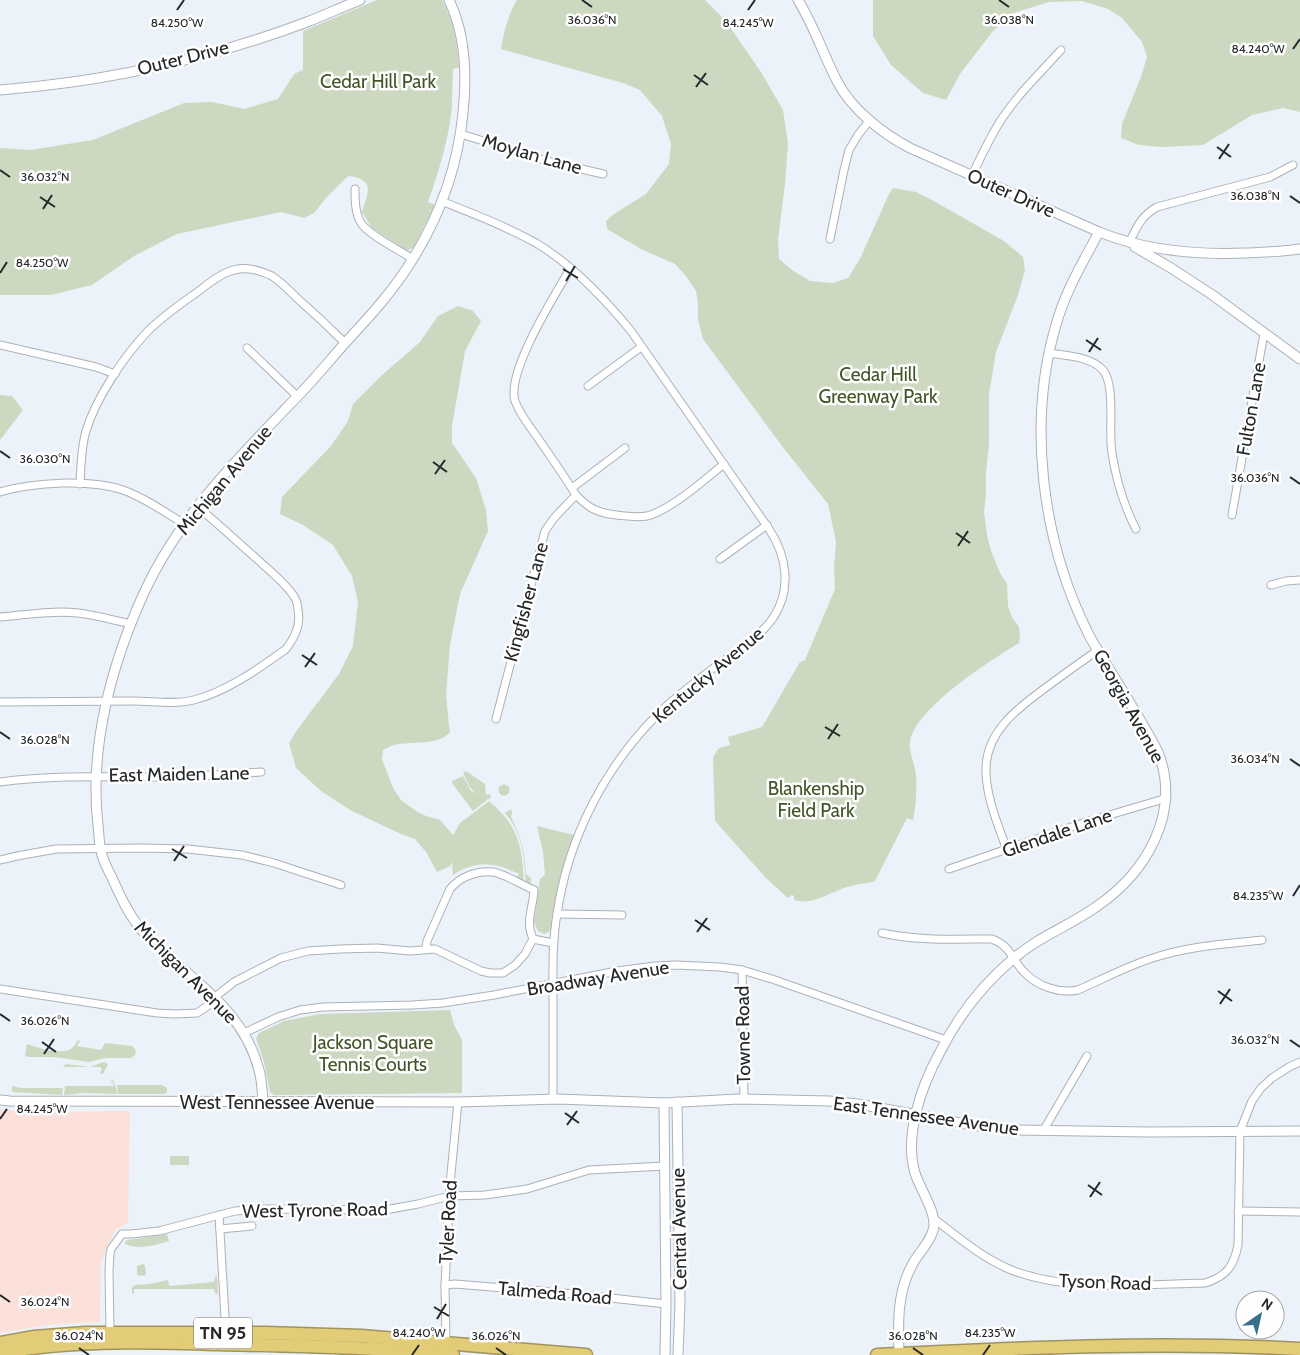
<svg xmlns="http://www.w3.org/2000/svg" width="1300" height="1355" font-family="Cabin,sans-serif">
<style>
.medical{fill:#fbe1da}
.green{fill:#ccd8bf}
.lines{fill:none;stroke-linecap:round;stroke-linejoin:round}
.street-casing{stroke:#abb1b8;stroke-width:9}
.secondary-casing{stroke:#abb1b8;stroke-width:11}
.highway-casing{stroke:#a0935d;stroke-width:15}
.street{stroke:#fff;stroke-width:7}
.secondary{stroke:#fff;stroke-width:9}
.highway{stroke:#e3cc78;stroke-width:12}
.ticks{fill:none;stroke:#25282a;stroke-width:2}
.labels{text-anchor:middle;dominant-baseline:central;stroke-width:5;stroke-linejoin:round;paint-order:stroke}
.shield{fill:#fefefe;stroke:#66686a;stroke-width:1}
.shield-label{font-size:18px;font-weight:bold;fill:#25282a}
.street-label{font-size:19px;fill:#25282a;stroke:#fefefe}
.park-label{font-size:19px;fill:#415526;stroke:#fefefe}
.ticks-label{font-size:12px;text-anchor:middle;fill:#25282a;stroke:#fefefe;stroke-width:5;stroke-linejoin:round;paint-order:stroke}
</style>
<rect width="100%" height="100%" fill="#ebf2f9"/>
<!-- medical -->
<polygon class="medical" points="0,1109 25,1112 130,1111 128,1223 116,1229 106,1248 101,1263 100,1322 46,1325 0,1333"/>
<!-- green -->
<g class="green">
<path d="M377 0H442C454 21 457 44 459 67L453 69C452 84 453 100 451 115 447 145 438 174 428 202L435 205 414 247 409 250H406L372 228 362 212C368 192 376 179 348 176L326 198 314 213 304 218 281 212 177 234 134 256 92 285 51 295H0V148L30 150 93 140 184 103 212 102 244 109 278 99 294 74 303 70V31Z"/>
<path d="M517 0H705L725 20 761 72 783 110 788 143 785 184 778 240 779 259 792 270 810 281 833 283 848 278 860 259 888 196 893 188 916 192 932 200 1004 241 1023 257 1025 270 1018 295 996 352 989 394V443L986 473V494L984 512 987 535 991 551 1000 573 1007 584 1008 606 1012 617 1019 627 1020 635 1019 643C990 661 917 707 910 741 908 750 915 765 916 775 917 790 916 806 913 820L907 818 875 881C865 884 854 884 844 888 827 894 813 905 794 900V896L792 895 788 898 766 878 715 821 713 757 719 748 730 745 728 737 762 727 800 662 805 660 835 589 834 567 836 542 828 504 782 446 703 339 698 320V304L696 291 686 276 675 264 641 249 607 229 606 221 614 214 646 194 669 164 671 144 662 116 640 90 623 83 501 49C504 31 508 15 517 0Z"/>
<polygon points="873,0 1300,0 1300,112 1283,108 1252,115 1203,145 1162,147 1139,145 1121,138 1122,124 1141,77 1147,57 1142,42 1122,18 1108,9 1082,1 1049,2 1014,13 993,31 960,74 946,100 923,93 891,65 873,36"/>
<path d="M458 306 473 311 481 321 465 351 452 426V443L476 478 486 510 488 531 460 594 450 645 446 694 449 726 450 732C439 746 410 741 394 745 390 746 387 748 383 750L382 759 393 788 401 800 416 811 426 816 440 820 453 835 460 823 489 801C519 826 522 846 524 883L516 879 519 874C496 863 477 859 453 875L452 862 450 866 437 872 426 852 415 839 401 834 350 810 321 791 296 768 289 743 297 730 339 674 353 646 358 602 352 576 333 545 303 525 280 514 282 497 331 446 348 421 353 404 381 376 420 342 438 316Z"/>
<polygon points="0,395 12,396 23,410 0,440"/>
<path d="M466 771 485 784 486 795 490 794 491 797 489 799C472 794 470 788 463 773Z"/>
<polygon points="463,776 471,791 488,799 473,811 452,783 452,781"/>
<circle cx="504" cy="790" r="5.5"/>
<path d="M511 809 512 812 511 817C521 836 525 853 526 874L531 878V882L528 884 526 883C524 858 523 833 505 813Z"/>
<polygon points="537,826 574,835 559,881 551,927 549,932 544,934 538,931 534,922 540,879 545,875 543,852"/>
<polygon points="450,1010 454,1025 462,1040 462,1093 274,1095 270,1092 264,1062 256,1038 259,1033 284,1021 321,1014"/>
<path d="M78 1040 80 1041 77 1046 101 1050 105 1043 132 1046 135 1049 136 1054 131 1058H105L89 1062 54 1057H28L25 1055 27 1044C37 1048 62 1055 71 1049 74 1047 76 1043 78 1040Z"/>
<polygon points="104,1062 108,1064 103,1074 100,1073 102,1069 100,1067 63,1067 66,1064 90,1067"/>
<polygon points="112,1079 116,1087 117,1094 83,1093 64,1095 65,1087 64,1086 114,1086 111,1080"/>
<polygon points="162,1085 167,1088 167,1092 165,1094 118,1094 117,1085"/>
<polygon points="12,1086 21,1088 63,1088 62,1095 12,1092"/>
<rect x="170" y="1156" width="19" height="9"/>
<path d="M167 1234 169 1241C156 1245 138 1250 125 1244V1242L128 1240Z"/>
<polygon points="143,1264 145,1266 146,1275 139,1276 137,1274 137,1266"/>
<polygon points="217,1276 218,1294 215,1293 214,1289 134,1289 134,1293 132,1294 132,1287 135,1285 150,1284 168,1280 169,1286 214,1282 215,1277"/>
</g>
<g class="lines">
<defs>
<g id="street">
<polyline points="461,134 547,161 603,174"/>
<path d="M972 175C981 157 990 137 1001 120 1018 94 1040 73 1061 50"/>
<path d="M355 189C355 200 355 213 361 223 370 236 399 250 413 259"/>
<path d="M441 201C474 214 505 226 536 243 573 265 604 298 631 331L769 529C787 556 792 590 773 618 759 638 739 650 719 664 698 680 676 696 658 714 604 768 568 839 557 914 552 943 553 972 553 1001 553 1034 553 1067 553 1099"/>
<polyline points="830,239 844,170 849,150 858,135 869,121"/>
<path d="M1129 243C1137 227 1140 217 1157 207L1270 177 1293 165"/>
<path d="M570 269C555 295 506 372 515 401 519 413 528 424 535 434 549 454 563 474 576 495 588 508 598 513 616 515 626 516 637 518 647 516 671 510 704 480 724 464"/>
<polyline points="0,345 96,367 115,374"/>
<polyline points="247,348 297,396"/>
<path d="M1049 353C1067 356 1090 356 1103 370 1116 386 1108 431 1112 453 1116 479 1124 506 1136 529"/>
<polyline points="588,386 641,347"/>
<path d="M80 484C81 466 81 448 86 431 96 398 124 356 148 331 163 316 179 305 196 293 212 281 228 266 250 269 258 270 265 273 272 276 281 282 290 291 298 299 314 313 330 328 345 343"/>
<polyline points="572,488 625,448"/>
<path d="M0 492C34 482 90 479 123 490 145 498 165 512 184 524"/>
<polyline points="1232,515 1264,333"/>
<polyline points="720,559 767,525"/>
<polyline points="1271,585 1286,581 1300,580"/>
<path d="M0 617C25 615 52 610 78 613 96 615 113 620 131 624"/>
<path d="M0 702C44 702 89 701 133 701 153 701 174 705 194 700 228 691 258 669 286 649 295 637 301 625 298 610 298 605 296 599 293 595 284 582 270 571 258 560 238 542 218 524 198 507"/>
<polyline points="496,719 545,531 554,518 576,495"/>
<path d="M0 782C49 775 97 777 146 777 184 777 222 775 261 772"/>
<path d="M1007 850C998 825 987 799 986 773 984 732 1019 707 1048 686 1064 674 1081 662 1098 650"/>
<polyline points="0,860 17,856 56,849 141,848 188,849 242,855 274,863 341,885"/>
<polyline points="949,869 1089,821 1167,798"/>
<polyline points="557,914 622,915"/>
<path d="M882 933C918 941 955 939 992 939 1012 947 1011 959 1024 972 1037 986 1059 994 1078 990 1103 979 1129 965 1156 957 1190 946 1226 944 1262 940"/>
<path d="M426 949 427 941 450 889C460 877 477 870 493 872 505 874 522 885 534 890 533 909 525 921 533 939L553 943"/>
<polyline points="742,970 744,1099"/>
<polyline points="0,989 157,1013 175,1014 197,1013 212,1003 215,997 234,982 281,958 308,951 340,949 377,948 410,951 435,949 481,971 490,973 503,973 515,965 525,954 533,939"/>
<polyline points="244,1033 278,1017 300,1010 323,1007 412,1005 443,1003 494,995 617,971 655,966 676,965 720,967 742,970 772,979 946,1040"/>
<polyline points="1043,1131 1087,1056"/>
<polyline points="1238,1211 1300,1212"/>
<polyline points="219,1215 226,1334"/>
<path d="M933 1218C958 1237 981 1257 1009 1269 1067 1293 1144 1284 1205 1283 1226 1277 1234 1266 1238 1245L1240 1131 1252 1101 1261 1088 1272 1078 1289 1067 1300 1062"/>
<polyline points="220,1229 252,1226"/>
<polyline points="445,1285 455,1284 555,1292 666,1304"/>
<polyline points="110,1334 109,1271 110,1254 111,1249 122,1234 131,1234 159,1231 235,1211 265,1209 385,1210 418,1204 450,1196 485,1195 527,1189 589,1170 665,1166"/>
<polyline points="446,1343 445,1285 450,1184 458,1102"/>
</g>
<g id="secondary">
<path d="M798 0C814 26 823 54 837 81 851 109 883 134 910 148L1099 232C1146 251 1196 255 1246 253 1264 252 1282 252 1300 249"/>
<path d="M0 90C104 82 209 59 307 22 325 15 342 7 360 0"/>
<polyline points="1135,247 1171,268 1211,294 1300,359"/>
<polyline points="0,1100 10,1101 458,1102 558,1099 664,1103 738,1099 829,1101 858,1104 971,1125 1011,1130 1148,1132 1300,1131"/>
<path d="M263 1102C262 1091 262 1080 259 1070 243 1007 188 979 146 935 131 919 122 900 113 880 109 871 103 862 101 851 99 843 99 834 98 825 89 748 111 666 143 595 177 519 237 459 295 399 313 381 329 361 346 342 371 315 395 289 414 257 441 213 458 164 463 113 467 75 466 35 449 0"/>
<polyline points="677,1102 680,1303 678,1355"/>
<polyline points="664,1103 666,1304 665,1355"/>
<path d="M899 1354C898 1323 897 1293 912 1265 918 1253 932 1241 934 1226 935 1210 920 1189 915 1173 904 1136 921 1087 939 1054 957 1018 982 985 1013 959 1038 937 1069 926 1096 907 1146 873 1182 813 1158 752 1143 723 1125 695 1108 667 1101 655 1093 644 1087 631 1042 540 1027 423 1056 325 1065 292 1083 262 1099 232"/>
</g>
<g id="highway">
<polyline points="0,1343 34,1337 85,1333 265,1333 361,1336 586,1355"/>
<path d="M0 1353C72 1339 146 1342 219 1344 297 1346 375 1347 453 1355"/>
<path d="M877 1355C1018 1348 1159 1341 1300 1349"/>
</g>
</defs>
<!-- street casing -->
<use href="#street" class="street-casing"/>
<!-- secondary casing -->
<use href="#secondary" class="secondary-casing"/>
<!-- highway casing -->
<use href="#highway" class="highway-casing"/>
<!-- street -->
<use href="#street" class="street"/>
<!-- secondary -->
<use href="#secondary" class="secondary"/>
<!-- highway -->
<use href="#highway" class="highway"/>
</g>
<!-- ticks -->
<path class="ticks" d="M582 0 592 7M999 0 1009 7M177 10 184 0M748 10 755 0M1293 49 1300 39M694 75 708 85M696 87 706 73M1217 147 1231 157M1219 159 1229 144M0 170 10 177M1290 196 1300 203M40 197 55 207M43 209 52 195M563 269 578 278M0 273 7 262M566 281 575 266M1086 340 1101 350M1089 352 1098 338M0 451 10 458M433 462 447 472M435 474 445 460M1290 477 1300 484M956 533 970 543M958 546 968 531M302 655 317 665M305 667 315 653M825 727 840 736M0 732 10 739M828 739 838 724M1290 759 1300 766M172 849 187 858M174 861 184 846M1293 896 1300 885M695 920 710 930M697 932 707 918M1218 991 1232 1001M1220 1004 1230 989M0 1014 10 1021M1290 1040 1300 1047M42 1042 56 1052M44 1054 54 1039M565 1113 579 1123M0 1119 7 1109M567 1125 577 1111M1088 1185 1102 1195M1090 1197 1100 1182M0 1295 10 1302M434 1307 449 1316M437 1319 446 1304M79 1348 89 1355M496 1348 506 1355M913 1348 923 1355M412 1355 419 1345M983 1355 990 1345"/>
<g class="labels">
<!-- shield labels -->
<rect class="shield" x="194" y="1317.5" width="58" height="31" rx="4"/>
<g class="shield-label">
<text x="223" y="1333">TN 95</text>
</g>
<!-- street labels -->
<g class="street-label">
<text transform="translate(183 58) rotate(-14)">Outer Drive</text>
<text transform="translate(532 154) rotate(16)">Moylan Lane</text>
<text transform="translate(1011 193) rotate(24)">Outer Drive</text>
<text transform="translate(1251 409) rotate(-80)">Fulton Lane</text>
<text transform="translate(224 480) rotate(-50)">Michigan Avenue</text>
<text transform="translate(526 602) rotate(-75)">Kingfisher Lane</text>
<text transform="translate(708 675) rotate(-40)">Kentucky Avenue</text>
<text transform="translate(1129 706) rotate(61)">Georgia Avenue</text>
<text transform="translate(179 774) rotate(-1)">East Maiden Lane</text>
<text transform="translate(1057 833) rotate(-19)">Glendale Lane</text>
<text transform="translate(186 972) rotate(45)">Michigan Avenue</text>
<text transform="translate(598 978) rotate(-9)">Broadway Avenue</text>
<text transform="translate(743 1035) rotate(-91)">Towne Road</text>
<text x="277" y="1102">West Tennessee Avenue</text>
<text transform="translate(926 1116) rotate(8)">East Tennessee Avenue</text>
<text transform="translate(315 1210) rotate(-1)">West Tyrone Road</text>
<text transform="translate(448 1222) rotate(-87)">Tyler Road</text>
<text transform="translate(679 1229) rotate(-91)">Central Avenue</text>
<text transform="translate(1105 1282) rotate(2)">Tyson Road</text>
<text transform="translate(555 1293) rotate(5)">Talmeda Road</text>
</g>
<!-- park labels -->
<g class="park-label">
<text x="378" y="81">Cedar Hill Park</text>
<text x="878" y="374">Cedar Hill<tspan x="878" dy="22">Greenway Park</tspan></text>
<text x="816" y="788">Blankenship<tspan x="816" dy="22">Field Park</tspan></text>
<text x="373" y="1042">Jackson Square<tspan x="373" dy="22">Tennis Courts</tspan></text>
</g>
</g>
<g class="ticks-label">
<text x="592" y="24">36.036°N</text>
<text x="1009" y="24">36.038°N</text>
<text x="177" y="27">84.250°W</text>
<text x="748" y="27">84.245°W</text>
<text x="1258" y="53">84.240°W</text>
<text x="45" y="181">36.032°N</text>
<text x="1255" y="200">36.038°N</text>
<text x="42" y="267">84.250°W</text>
<text x="45" y="463">36.030°N</text>
<text x="1255" y="482">36.036°N</text>
<text x="45" y="744">36.028°N</text>
<text x="1255" y="763">36.034°N</text>
<text x="1258" y="900">84.235°W</text>
<text x="45" y="1025">36.026°N</text>
<text x="1255" y="1044">36.032°N</text>
<text x="42" y="1113">84.245°W</text>
<text x="45" y="1306">36.024°N</text>
<text x="419" y="1337">84.240°W</text>
<text x="990" y="1337">84.235°W</text>
<text x="79" y="1340">36.024°N</text>
<text x="496" y="1340">36.026°N</text>
<text x="913" y="1340">36.028°N</text>
</g>
<!-- north arrow -->
<g transform="translate(1260 1315) rotate(34)"><circle r="24" fill="#fefefe" stroke="#a7a8a9"/>
<path d="M0-4L9 19L0 12L-9 19Z" fill="#376f8a"/>
<text y="-8" font-size="14" font-weight="bold" text-anchor="middle" fill="#25282a">N</text>
</g>
</svg>
